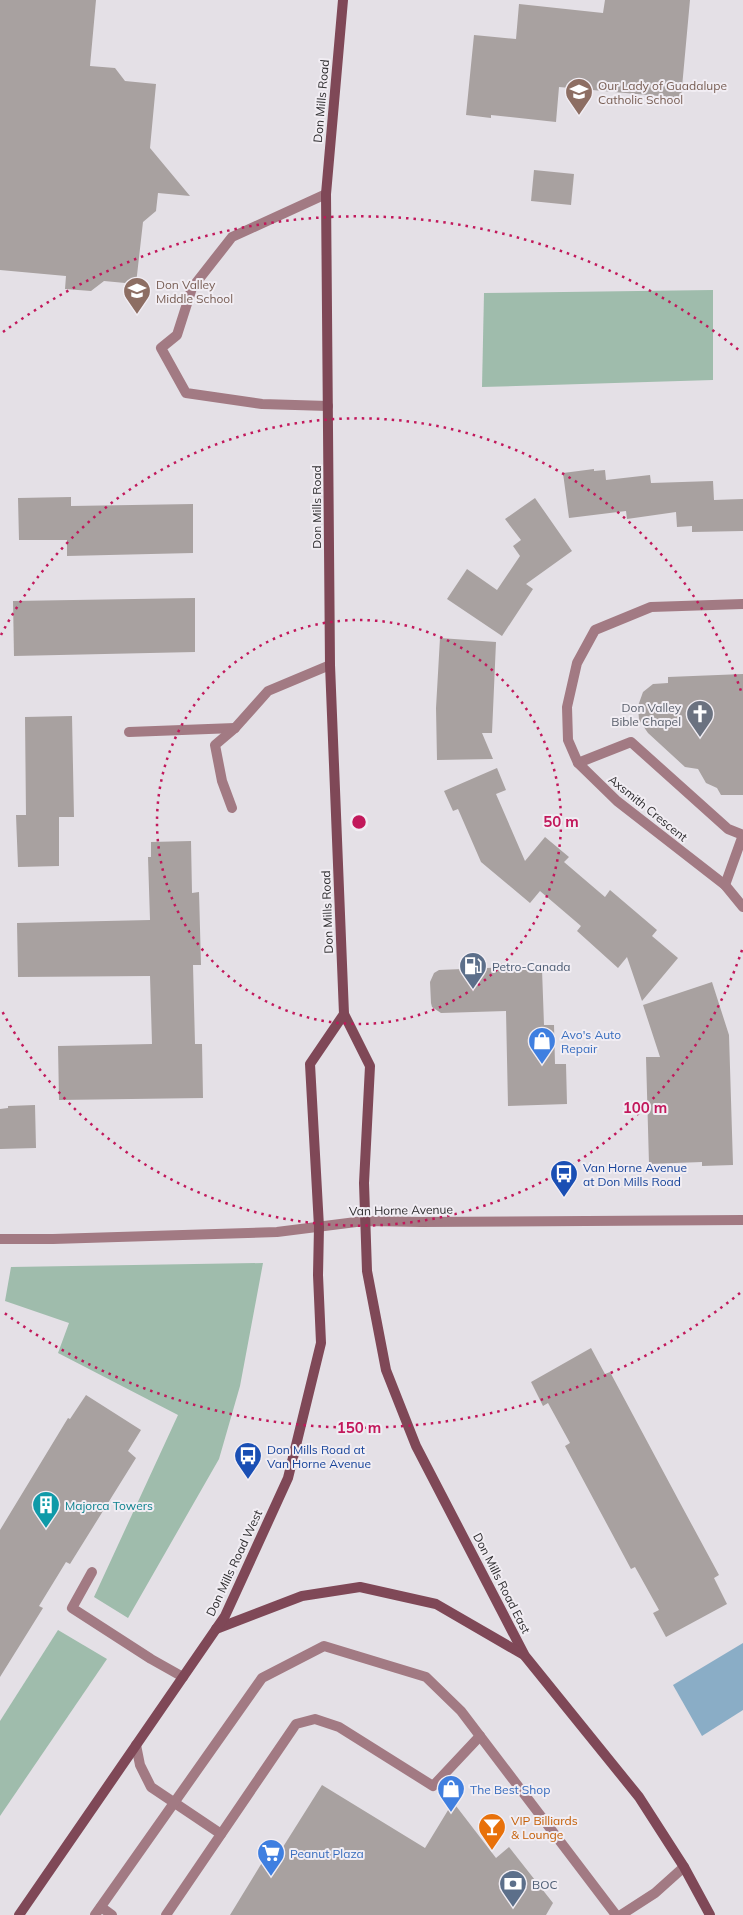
<svg xmlns="http://www.w3.org/2000/svg" width="743" height="1915" font-family="Mulish,sans-serif">
<style>
.green{fill:#9fbcac}
.water{fill:#8aadc6}
.building{fill:#a8a1a0}
.lines{fill:none;stroke-linecap:round;stroke-linejoin:round}
.service{stroke:#a27a83;stroke-width:10}
.minor{stroke:#a27a83;stroke-width:10}
.tertiary{stroke:#a27a83;stroke-width:10}
.secondary{stroke:#7f4857;stroke-width:10}
.ring{fill:none;stroke:#c2185b;stroke-width:2.5;stroke-dasharray:2.5 5}
.labels{text-anchor:middle;dominant-baseline:central;stroke-width:4;stroke-linejoin:round;paint-order:stroke}
.education-label{font-size:12px;fill:#785e54;stroke:#f1edf3;text-anchor:start}
.street-label{font-size:12px;fill:#2e2d2f;stroke:#f1edf3}
.worship-label{font-size:12px;fill:#5b616d;stroke:#f1edf3;text-anchor:end}
.service-label{font-size:12px;fill:#4e5e75;stroke:#f1edf3;text-anchor:start}
.shop-label{font-size:12px;fill:#366cbe;stroke:#f1edf3;text-anchor:start}
.transit-label{font-size:12px;fill:#164399;stroke:#f1edf3;text-anchor:start}
.culture-label{font-size:12px;fill:#0d838f;stroke:#f1edf3;text-anchor:start}
.food-label{font-size:12px;fill:#c56008;stroke:#f1edf3;text-anchor:start}
.centre{fill:#c2185b;stroke:#f1edf3;stroke-width:2.5}
.ring-label{font-size:15px;text-anchor:middle;font-weight:bold;fill:#c2185b;stroke:#f1edf3;stroke-width:4;stroke-linejoin:round;paint-order:stroke}
</style>
<rect width="100%" height="100%" fill="#e4e0e6"/>
<!-- green -->
<g class="green">
<polygon points="713,290 713,380 482,387 484,293"/>
<polygon points="263,1263 240,1386 219,1459 128,1618 94,1597 178,1415 58,1353 69,1323 5,1301 11,1267"/>
<polygon points="58,1630 107,1659 0,1816 0,1721"/>
</g>
<!-- water -->
<polygon class="water" points="743,1643 743,1710 702,1736 673,1685"/>
<!-- building -->
<g class="building">
<polygon points="0,0 96,0 90,66 115,68 125,81 156,84 150,148 190,196 158,193 156,211 143,222 136,284 104,281 91,291 65,289 66,276 0,270"/>
<polygon points="605,0 690,0 681,98 559,87 556,122 491,115 491,118 466,115 474,35 516,39 519,4 603,13"/>
<polygon points="534,170 574,174 571,205 531,201"/>
<polygon points="594,469 594,471 605,470 606,480 650,475 651,483 713,481 714,500 743,499 743,531 692,532 692,526 677,527 676,512 627,519 626,511 569,518 563,473"/>
<polygon points="71,497 71,506 193,504 193,553 67,556 67,540 19,540 18,498"/>
<polygon points="535,498 572,551 526,584 533,589 502,636 447,599 467,569 497,590 520,556 513,546 521,540 505,519"/>
<polygon points="195,598 195,652 14,656 13,601"/>
<polygon points="440,638 496,642 492,733 482,733 493,759 437,760 436,708"/>
<polygon points="743,674 743,795 721,795 717,788 706,783 698,769 685,767 648,733 639,720 638,706 643,692 653,684 668,683 668,677"/>
<polygon points="72,716 74,817 59,817 59,866 18,867 16,815 26,815 25,717"/>
<polygon points="497,768 506,790 496,794 525,861 545,837 569,857 564,862 605,897 610,890 657,930 652,936 678,958 642,1001 627,957 618,968 577,931 581,926 540,891 530,903 481,862 458,809 453,811 444,791"/>
<polygon points="191,841 192,893 199,892 201,965 193,965 195,1044 202,1044 203,1098 59,1100 58,1046 152,1044 150,976 18,977 17,923 150,920 148,857 151,857 151,842"/>
<polygon points="511,967 517,970 542,969 544,1025 554,1025 555,1064 566,1064 567,1104 508,1106 506,1011 441,1013 432,1007 431,1003 430,982 434,973 439,970"/>
<polygon points="712,982 729,1035 733,1165 702,1166 702,1162 649,1164 646,1057 660,1057 643,1005"/>
<polygon points="35,1105 36,1148 0,1149 0,1109 8,1108 8,1106"/>
<polygon points="591,1348 605,1374 610,1372 679,1501 719,1575 714,1578 727,1604 666,1637 653,1613 659,1610 635,1567 631,1569 565,1446 570,1443 548,1403 543,1406 531,1382"/>
<polygon points="86,1395 141,1430 128,1451 136,1458 70,1564 66,1562 39,1606 43,1608 0,1677 0,1530 68,1418 70,1419"/>
<polygon points="322,1785 425,1848 453,1802 496,1858 509,1847 553,1903 546,1915 230,1915 263,1861 271,1866"/>
</g>
<g class="lines">
<!-- service -->
<g class="service">
<polyline points="326,194 232,237 192,288 177,335 161,348 186,393 262,404 328,406"/>
<polyline points="129,732 235,728"/>
<polyline points="578,763 631,742 728,829 743,835 725,885"/>
<polyline points="232,808 222,781 215,745 235,728 268,691 330,665"/>
<polyline points="92,1572 72,1608 151,1659 183,1677"/>
<polyline points="136,1745 140,1765 151,1787 221,1834"/>
<polyline points="101,1907 112,1915"/>
<polyline points="95,1915 262,1678 324,1646 426,1677 461,1711 616,1915"/>
<polyline points="166,1915 296,1724 315,1719 339,1727 433,1786 480,1736"/>
<polyline points="621,1915 655,1893 684,1867"/>
</g>
<!-- minor -->
<polyline class="minor" points="743,604 651,607 595,630 577,663 567,707 568,740 578,763 617,801 725,885 743,907"/>
<!-- tertiary -->
<polyline class="tertiary" points="0,1239 53,1239 277,1232 364,1221 421,1222 743,1220"/>
<!-- secondary -->
<g class="secondary">
<polyline points="343,0 326,194 330,665 344,1014 370,1066 364,1183 367,1271 386,1370 416,1446 525,1656 639,1797 684,1867 710,1915"/>
<polyline points="216,1629 302,1596 360,1587 436,1604 524,1655"/>
<polyline points="19,1915 225,1616 288,1478 321,1343 318,1275 319,1227 310,1064 344,1014"/>
</g>
</g>
<!-- distance rings -->
<g class="ring">
<circle cx="359" cy="822" r="202"/>
<path d="M742 950A404 404 0 0 1 1 1009M1 635A404 404 0 0 1 742 694"/>
<path d="M740 1293A606 606 0 0 1 3 1312M3 332A606 606 0 0 1 740 351"/>
</g>
<!-- icons -->
<defs>
<symbol id="school-pin" viewBox="-11 -11 22 30"><path d="M0 17L-7.5 6A9.5 9.5 0 1 1 7.5 6Z" fill="#8d6e63" stroke="#f1edf3"/><path d="M0-5L7-2L0 1L-7-2ZM-4 1L0 2.5L4 1V4Q0 6-4 4Z" fill="#fff"/></symbol>
<symbol id="church-pin" viewBox="-11 -11 22 30"><path d="M0 17L-7.5 6A9.5 9.5 0 1 1 7.5 6Z" fill="#6b7280" stroke="#f1edf3"/><path d="M-1.2-6h2.4v3.5h3.3v2.4h-3.3V6h-2.4V-.1h-3.3v-2.4h3.3Z" fill="#fff"/></symbol>
<symbol id="fuel-pin" viewBox="-11 -11 22 30"><path d="M0 17L-7.5 6A9.5 9.5 0 1 1 7.5 6Z" fill="#5c6f8a" stroke="#f1edf3"/><path d="M-5.5-6h7V0h2V4h1.3V-2.5L3-4.5l.8-.8L6-3V5H2.5V1h-1V6h-7ZM-4.2-4.7v3.2H.2V-4.7Z" fill="#fff"/></symbol>
<symbol id="shop-pin" viewBox="-11 -11 22 30"><path d="M0 17L-7.5 6A9.5 9.5 0 1 1 7.5 6Z" fill="#3f7fe0" stroke="#f1edf3"/><path d="M-5-2.5h2.3a2.7 3.5 0 0 1 5.4 0H5L5.5 6h-11ZM-1.5-2.5h3a1.5 2.3 0 0 0-3 0Z" fill="#fff"/></symbol>
<symbol id="bus-pin" viewBox="-11 -11 22 30"><path d="M0 17L-7.5 6A9.5 9.5 0 1 1 7.5 6Z" fill="#1a4fb4" stroke="#f1edf3"/><path d="M-5-6H5V4H4V6H2V4H-2V6H-4V4H-5ZM-3.5-4V0h7V-4ZM-3.5 1.2v1.5H-2V1.2ZM2 1.2v1.5H3.5V1.2Z" fill="#fff"/></symbol>
<symbol id="building-pin" viewBox="-11 -11 22 30"><path d="M0 17L-7.5 6A9.5 9.5 0 1 1 7.5 6Z" fill="#0f9aa8" stroke="#f1edf3"/><path d="M-4-6H4V6H1V3H-1V6H-4ZM-2.5-4.3h1.7v1.8h-1.7ZM.8-4.3h1.7v1.8H.8ZM-2.5-1h1.7V.8h-1.7ZM.8-1h1.7V.8H.8Z" fill="#fff"/></symbol>
<symbol id="bar-pin" viewBox="-11 -11 22 30"><path d="M0 17L-7.5 6A9.5 9.5 0 1 1 7.5 6Z" fill="#e8710a" stroke="#f1edf3"/><path d="M-6-5H6L.8 .8V4.5H3.5V6h-7V4.5H-.8V.8Z" fill="#fff"/></symbol>
<symbol id="supermarket-pin" viewBox="-11 -11 22 30"><path d="M0 17L-7.5 6A9.5 9.5 0 1 1 7.5 6Z" fill="#3f7fe0" stroke="#f1edf3"/><path d="M-6-5.5h2.5l.6 2H6L4.5 2H-2.5L-4.4-4H-6ZM-1.5 3.2a1.3 1.3 0 1 0 .1 0ZM3 3.2a1.3 1.3 0 1 0 .1 0Z" fill="#fff"/></symbol>
<symbol id="bank-pin" viewBox="-11 -11 22 30"><path d="M0 17L-7.5 6A9.5 9.5 0 1 1 7.5 6Z" fill="#5c6f8a" stroke="#f1edf3"/><path d="M-6-4H6V4H-6ZM0-2.3a2.3 2.3 0 1 0 0 4.6a2.3 2.3 0 1 0 0-4.6Z" fill="#fff"/></symbol>
</defs>
<g fill-rule="evenodd">
<use href="#school-pin" x="563" y="76" width="32" height="43"/>
<use href="#school-pin" x="121" y="275" width="32" height="43"/>
<use href="#church-pin" x="684" y="698" width="32" height="43"/>
<use href="#fuel-pin" x="457" y="950" width="32" height="43"/>
<use href="#shop-pin" x="526" y="1025" width="32" height="43"/>
<use href="#bus-pin" x="548" y="1158" width="32" height="43"/>
<use href="#bus-pin" x="232" y="1440" width="32" height="43"/>
<use href="#building-pin" x="30" y="1489" width="32" height="43"/>
<use href="#shop-pin" x="435" y="1773" width="32" height="43"/>
<use href="#bar-pin" x="476" y="1811" width="32" height="43"/>
<use href="#supermarket-pin" x="255" y="1837" width="32" height="43"/>
<use href="#bank-pin" x="497" y="1868" width="32" height="43"/>
</g>
<g class="labels">
<!-- education labels -->
<g class="education-label">
<text x="598" y="85">Our Lady of Guadalupe<tspan x="598" dy="14">Catholic School</tspan></text>
<text x="156" y="284">Don Valley<tspan x="156" dy="14">Middle School</tspan></text>
</g>
<!-- street labels -->
<g class="street-label">
<text transform="translate(321 101) rotate(-85)">Don Mills Road</text>
<text transform="translate(316 507) rotate(-90)">Don Mills Road</text>
<text transform="translate(648 808) rotate(39)">Axsmith Crescent</text>
<text transform="translate(327 912) rotate(-92)">Don Mills Road</text>
<text transform="translate(401 1210) rotate(-1)">Van Horne Avenue</text>
<text transform="translate(234 1563) rotate(-65)">Don Mills Road West</text>
<text transform="translate(502 1583) rotate(63)">Don Mills Road East</text>
</g>
<!-- worship labels -->
<g class="worship-label">
<text x="681" y="707">Don Valley<tspan x="681" dy="14">Bible Chapel</tspan></text>
</g>
<!-- service labels -->
<g class="service-label">
<text x="492" y="966">Petro-Canada</text>
<text x="532" y="1884">BOC</text>
</g>
<!-- shop labels -->
<g class="shop-label">
<text x="561" y="1034">Avo's Auto<tspan x="561" dy="14">Repair</tspan></text>
<text x="470" y="1789">The Best Shop</text>
<text x="290" y="1853">Peanut Plaza</text>
</g>
<!-- transit labels -->
<g class="transit-label">
<text x="583" y="1167">Van Horne Avenue<tspan x="583" dy="14">at Don Mills Road</tspan></text>
<text x="267" y="1449">Don Mills Road at<tspan x="267" dy="14">Van Horne Avenue</tspan></text>
</g>
<!-- culture labels -->
<g class="culture-label">
<text x="65" y="1505">Majorca Towers</text>
</g>
<!-- food labels -->
<g class="food-label">
<text x="511" y="1820">VIP Billiards<tspan x="511" dy="14">&amp; Lounge</tspan></text>
</g>
</g>
<circle cx="359" cy="822" r="8" class="centre"/>
<g class="ring-label">
<text x="561" y="827">50 m</text>
<text x="645" y="1113">100 m</text>
<text x="359" y="1433">150 m</text>
</g>
</svg>
